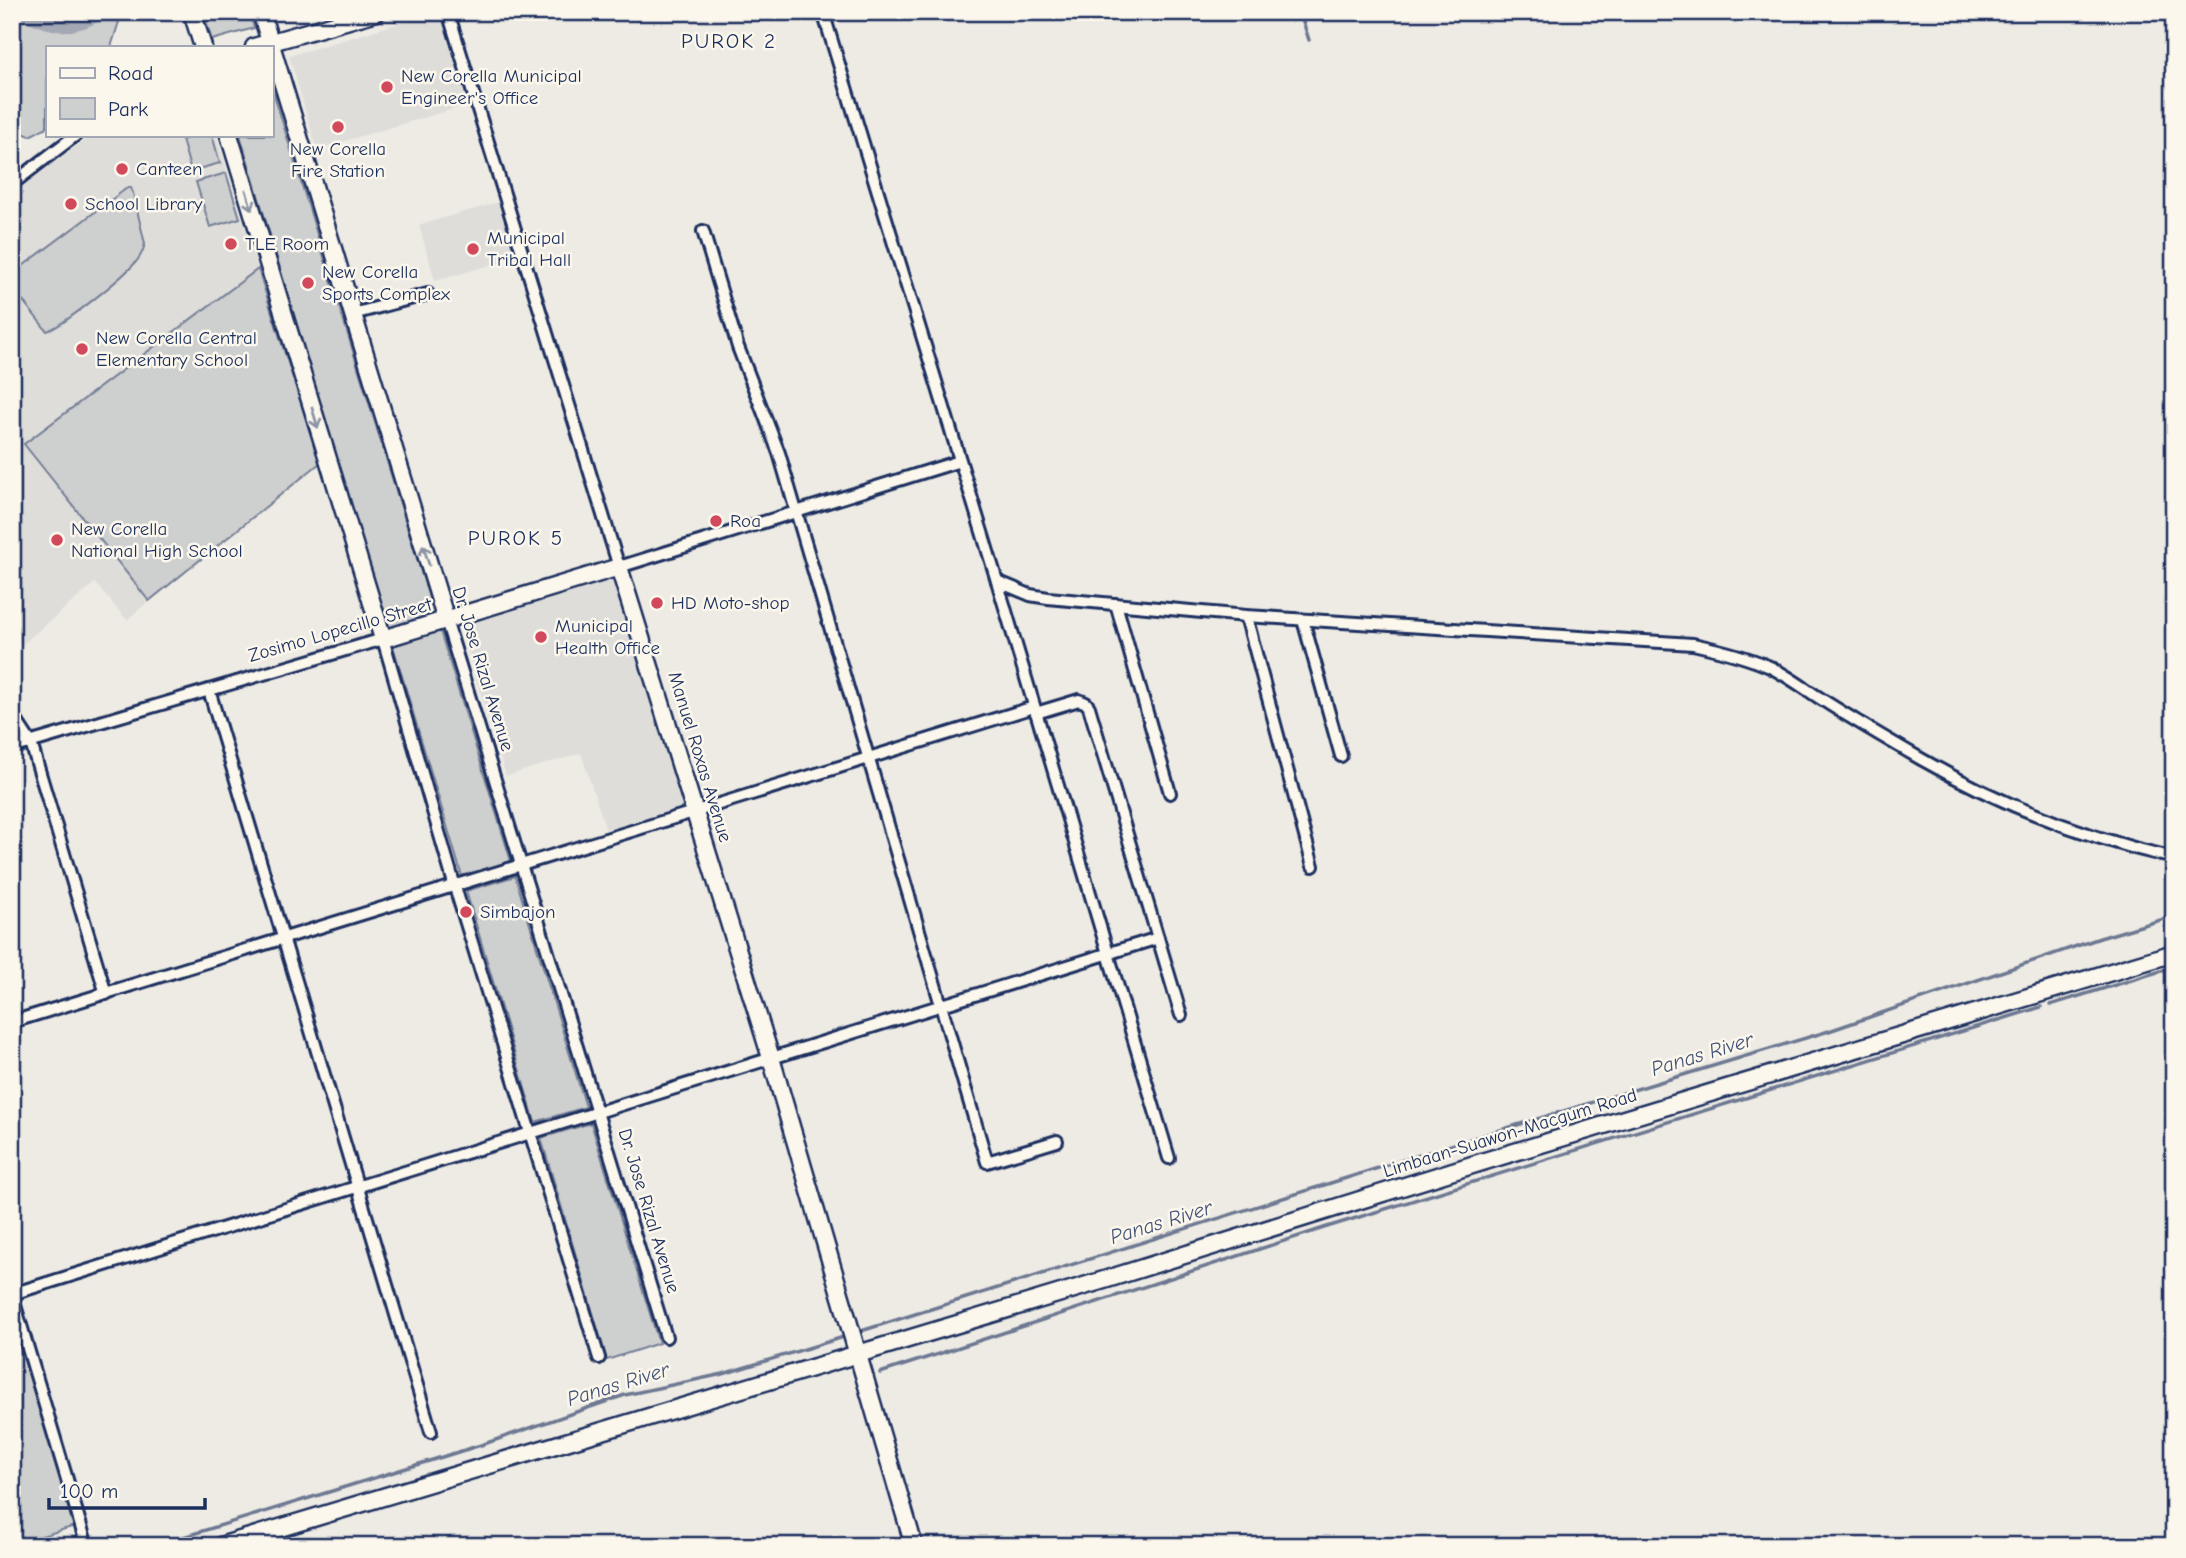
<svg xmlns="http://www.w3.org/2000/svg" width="2186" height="1558" font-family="'Comic Neue',sans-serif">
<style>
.built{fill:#deddda}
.green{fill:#cecfcf;stroke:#747f96;stroke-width:2}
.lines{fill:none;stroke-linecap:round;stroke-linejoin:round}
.stream{stroke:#6d7892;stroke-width:3.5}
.river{stroke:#a3a8b4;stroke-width:19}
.street-casing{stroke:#1b2f5e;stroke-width:16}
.secondary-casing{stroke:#1b2f5e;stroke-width:21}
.street{stroke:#fbf7ec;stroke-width:10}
.secondary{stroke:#fbf7ec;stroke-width:16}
.oneway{stroke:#8b93a5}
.poi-dot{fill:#d1495b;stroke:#fbf7ec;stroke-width:2.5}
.labels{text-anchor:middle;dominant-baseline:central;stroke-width:5;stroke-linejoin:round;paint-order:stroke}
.poi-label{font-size:19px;fill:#1b2f5e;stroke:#fbf7ec;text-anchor:start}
.street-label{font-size:19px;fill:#1b2f5e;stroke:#fbf7ec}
.neighbourhood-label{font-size:21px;letter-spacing:2px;fill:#1b2f5e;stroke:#fbf7ec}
.water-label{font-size:21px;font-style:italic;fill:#445378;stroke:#fbf7ec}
</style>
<rect width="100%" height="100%" fill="#eeebe4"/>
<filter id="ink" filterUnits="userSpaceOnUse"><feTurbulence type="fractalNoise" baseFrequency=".0143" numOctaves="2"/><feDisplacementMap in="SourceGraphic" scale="14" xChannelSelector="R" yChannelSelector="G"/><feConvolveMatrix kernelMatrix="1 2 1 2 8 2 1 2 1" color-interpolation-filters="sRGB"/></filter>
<g filter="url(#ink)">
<!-- built -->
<g class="built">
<polygon points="437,12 440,12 467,105 317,149 289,56"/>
<polygon points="94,135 216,135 258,269 25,443 149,601 127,620 95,583 12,653 12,194 47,165"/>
<polygon points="499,202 515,258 435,281 419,225"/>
<polygon points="612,575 685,806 606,830 581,753 506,776 459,622"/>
</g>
<!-- green -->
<g class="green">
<polygon points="12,12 122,12 111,47 47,47 47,127 30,136 12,129"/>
<polygon points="203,12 249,12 254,28 212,40"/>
<polygon points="271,85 434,614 388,628 240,135 271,135"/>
<polygon points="199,135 212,135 220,163 191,171 182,140"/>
<polygon points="226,173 240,218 210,227 196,182"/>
<path d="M127 188H131L133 193 145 244C143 251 140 258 135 263 123 277 63 326 47 331L12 287V274Z"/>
<polygon points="258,269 320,463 149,601 24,444"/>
<polygon points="440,631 511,861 462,876 393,646"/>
<polygon points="515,876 586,1107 535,1122 466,891"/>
<polygon points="591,1123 659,1343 607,1360 541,1138"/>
<polygon points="12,1319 75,1526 12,1545"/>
</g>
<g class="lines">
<!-- stream -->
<g class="stream">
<polyline points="1300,12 1309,40"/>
<polyline points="2050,1005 2174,967"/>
<polyline points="858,1332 1464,1141 1829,1031 2100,938 2174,916"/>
<polyline points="880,1373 1327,1227 2041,1007"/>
<polyline points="154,1546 484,1444 625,1395 723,1374 847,1336"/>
</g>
<!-- river -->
<path class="river" d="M29 12C53 23 72 27 96 12"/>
<defs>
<g id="street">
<polyline points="448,12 619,567 960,461"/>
<polyline points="823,12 997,581 1169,1158"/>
<polyline points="12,184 76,135"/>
<polyline points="703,231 738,347 779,453 987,1162 1057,1141"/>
<polyline points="353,314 428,294"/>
<path d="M997 581 1030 595 1048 598 1246 616 1693 644C1720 650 1745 656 1770 667 1790 677 1809 692 1829 704 1859 723 1890 741 1921 759 2000 804 2085 838 2174 858"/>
<polyline points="1116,604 1170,793"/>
<polyline points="1246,616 1313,866"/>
<polyline points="446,620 666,1337"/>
<polyline points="1303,620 1341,756"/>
<polyline points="209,690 431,1432"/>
<polyline points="1036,713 1079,700 1086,703 1089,707 1181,1015"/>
<polyline points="12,714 31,743 106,994"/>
<polyline points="12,748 383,639 455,887 599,1358"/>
<polyline points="12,1022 1034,707"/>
<polyline points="12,1294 1158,938"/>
<polyline points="12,1295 86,1543"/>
</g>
<g id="secondary">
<polyline points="192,12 203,47"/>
<polyline points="261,12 446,620"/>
<polyline points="254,47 377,12"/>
<polyline points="229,135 383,639 619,567 771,1058 914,1546"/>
<polyline points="220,1546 1104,1280 1485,1161 2174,953"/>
</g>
</defs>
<!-- street casing -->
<use href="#street" class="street-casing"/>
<!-- secondary casing -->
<use href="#secondary" class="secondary-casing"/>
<!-- street -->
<use href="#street" class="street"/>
<!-- secondary -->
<use href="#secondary" class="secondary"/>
</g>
<!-- one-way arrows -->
<defs><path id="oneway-shaft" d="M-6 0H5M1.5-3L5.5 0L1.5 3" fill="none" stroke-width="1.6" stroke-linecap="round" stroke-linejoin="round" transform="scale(1.75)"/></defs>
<g class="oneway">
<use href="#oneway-shaft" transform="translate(249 200) rotate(73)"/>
<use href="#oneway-shaft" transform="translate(315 418) rotate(73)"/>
<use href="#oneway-shaft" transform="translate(426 555) rotate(-107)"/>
</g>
</g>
<!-- markers -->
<g class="poi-dot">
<circle cx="387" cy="87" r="7"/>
<circle cx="338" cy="127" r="7"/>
<circle cx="122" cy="169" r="7"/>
<circle cx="71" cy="204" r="7"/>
<circle cx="231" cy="244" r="7"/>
<circle cx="473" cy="249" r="7"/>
<circle cx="308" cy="283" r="7"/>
<circle cx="82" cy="349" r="7"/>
<circle cx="716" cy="521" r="7"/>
<circle cx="57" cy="540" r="7"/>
<circle cx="657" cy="603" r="7"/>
<circle cx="541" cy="637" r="7"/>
<circle cx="466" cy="912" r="7"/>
</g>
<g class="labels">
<!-- poi labels -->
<g class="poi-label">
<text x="401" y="76">New Corella Municipal<tspan x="401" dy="22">Engineer's Office</tspan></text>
<text x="338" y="149" text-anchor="middle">New Corella<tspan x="338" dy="22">Fire Station</tspan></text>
<text x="136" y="169">Canteen</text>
<text x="85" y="204">School Library</text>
<text x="487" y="238">Municipal<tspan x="487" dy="22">Tribal Hall</tspan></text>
<text x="245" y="244">TLE Room</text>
<text x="322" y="272">New Corella<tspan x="322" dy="22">Sports Complex</tspan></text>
<text x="96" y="338">New Corella Central<tspan x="96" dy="22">Elementary School</tspan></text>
<text x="730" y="521">Roa</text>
<text x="71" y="529">New Corella<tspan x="71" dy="22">National High School</tspan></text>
<text x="671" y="603">HD Moto-shop</text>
<text x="555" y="626">Municipal<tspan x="555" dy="22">Health Office</tspan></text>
<text x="480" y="912">Simbajon</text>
</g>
<!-- street labels -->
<g class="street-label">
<text transform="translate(340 630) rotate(-16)">Zosimo Lopecillo Street</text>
<text transform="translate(483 669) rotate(73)">Dr. Jose Rizal Avenue</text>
<text transform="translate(700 757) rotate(73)">Manuel Roxas Avenue</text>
<text transform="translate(1510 1133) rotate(-17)">Limbaan-Suawon-Macgum Road</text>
<text transform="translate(649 1211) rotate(73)">Dr. Jose Rizal Avenue</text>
</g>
<!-- neighbourhood labels -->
<g class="neighbourhood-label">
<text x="729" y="41">PUROK 2</text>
<text x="516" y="538">PUROK 5</text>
</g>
<!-- water labels -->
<g class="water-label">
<text transform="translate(1702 1054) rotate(-17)">Panas River</text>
<text transform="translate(1161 1222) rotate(-17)">Panas River</text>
<text transform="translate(618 1384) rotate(-17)">Panas River</text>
</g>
</g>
<!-- margin -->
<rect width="2186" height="1558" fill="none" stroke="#fbf7ec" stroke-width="42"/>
<rect x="21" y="21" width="2144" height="1516" fill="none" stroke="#1b2f5e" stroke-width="2.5" filter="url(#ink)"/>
<!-- legend -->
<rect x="46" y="46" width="228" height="91" fill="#fbf7ec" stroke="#a1a7b3" stroke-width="2"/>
<rect x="60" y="68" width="35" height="10" fill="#fbf7ec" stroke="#a1a7b3" stroke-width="2"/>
<text x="108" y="80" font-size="21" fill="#1b2f5e">Road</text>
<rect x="60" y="98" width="35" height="21" fill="#cecfcf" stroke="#a1a7b3" stroke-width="2"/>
<text x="108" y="116" font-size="21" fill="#1b2f5e">Park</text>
<!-- scale -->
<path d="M49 1498v10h156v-10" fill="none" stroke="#1b2f5e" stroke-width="3.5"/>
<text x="60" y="1498" font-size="21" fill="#1b2f5e" stroke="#fbf7ec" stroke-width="5" paint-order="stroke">100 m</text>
</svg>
